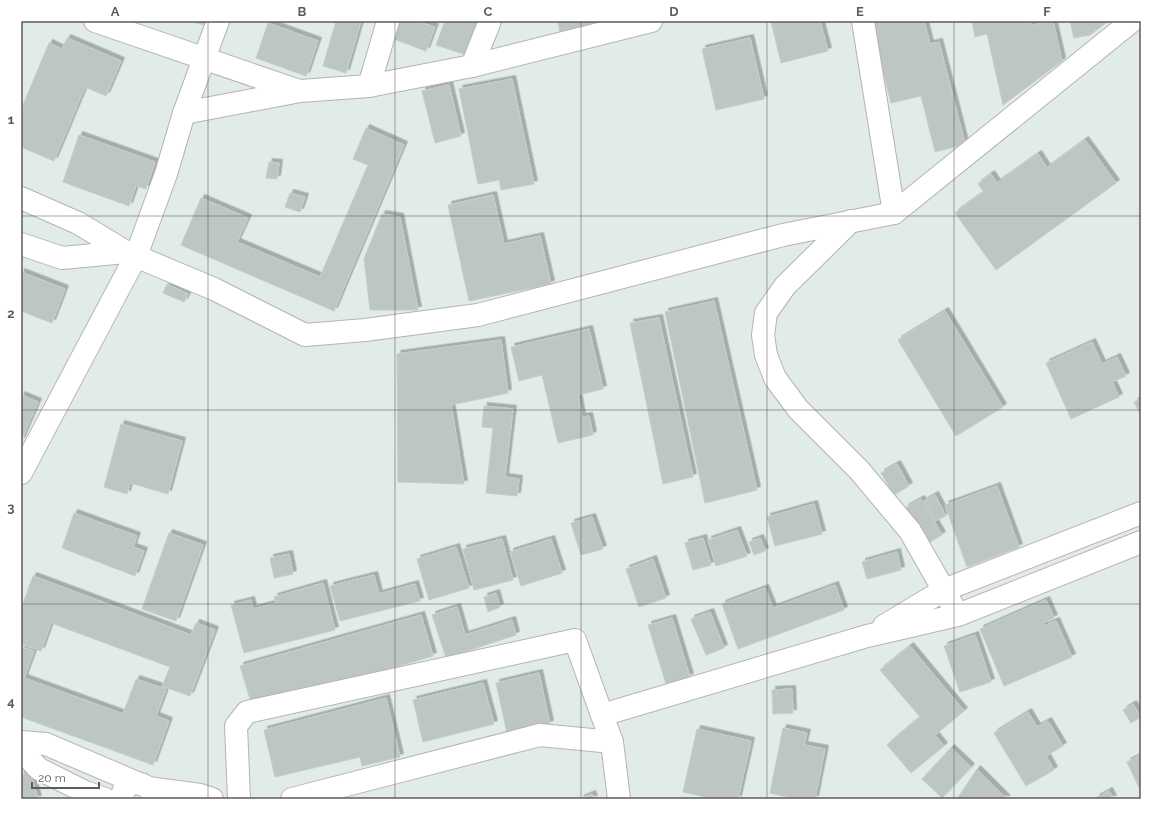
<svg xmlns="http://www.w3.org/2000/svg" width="1162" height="820" font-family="Raleway,sans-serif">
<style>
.building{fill:#bec6c3;stroke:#c0cfca;filter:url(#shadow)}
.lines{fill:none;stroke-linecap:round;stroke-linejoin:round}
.minor-casing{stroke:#b7b2b4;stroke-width:24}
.secondary-casing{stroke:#bab3b6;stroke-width:24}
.minor{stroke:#fff;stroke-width:22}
.secondary{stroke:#fff;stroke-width:22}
.grid{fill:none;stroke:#605a5d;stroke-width:1;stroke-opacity:0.55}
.neatline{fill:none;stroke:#605a5d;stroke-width:1.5}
.grid-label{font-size:13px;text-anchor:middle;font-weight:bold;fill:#605a5d}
</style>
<defs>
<filter id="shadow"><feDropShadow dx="3.5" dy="-3.5" stdDeviation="0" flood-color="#0004"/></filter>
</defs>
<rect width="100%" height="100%" fill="#e1ebe8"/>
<!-- building -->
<g class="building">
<polygon points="190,21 205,21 204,25"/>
<polygon points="336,21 361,21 346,73 323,66"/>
<polygon points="393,21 416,21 435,27 426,51 388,37"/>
<polygon points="445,21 483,21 472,57 436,45"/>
<polygon points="558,21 625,21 560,33"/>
<polygon points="771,21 820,21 828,51 781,63"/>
<polygon points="870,21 924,21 930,44 939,42 965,144 935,152 921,96 891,103"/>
<polygon points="972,21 1030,21 1032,25 1053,21 1062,61 1003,105 987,34 975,37"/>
<polygon points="1070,21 1107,21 1107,22 1090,35 1074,38"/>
<polygon points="268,23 318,41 306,76 256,58"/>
<polygon points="67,38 121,61 106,96 85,87 54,161 21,147 21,110 49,43 62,49"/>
<polygon points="750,38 764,99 716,110 702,49"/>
<polygon points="512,79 534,184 501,190 499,180 478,184 459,89"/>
<polygon points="449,85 461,136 435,143 422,91"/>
<polygon points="366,128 404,145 334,311 181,245 201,198 248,218 237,242 320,277 368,165 353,159"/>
<polygon points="79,135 155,162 146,189 136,186 129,206 63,182"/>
<polygon points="1085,140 1116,183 996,270 955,213 984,192 978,184 991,174 997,183 1038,154 1047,168"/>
<polygon points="269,162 279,163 277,179 266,178"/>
<polygon points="290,193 305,197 300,212 285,207"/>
<polygon points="493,195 504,244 540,236 551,284 469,301 448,205"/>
<polygon points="382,214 400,217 418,310 370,310 364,259"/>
<polygon points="21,272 65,289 52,323 21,311"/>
<polygon points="167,284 188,294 184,302 163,293"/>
<polygon points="714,301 757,490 705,503 665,312"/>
<polygon points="945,311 1003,407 956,436 898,340"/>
<polygon points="659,318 693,477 663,484 630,323"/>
<polygon points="589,329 603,389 578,395 582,417 589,416 593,435 558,443 542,375 519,381 511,347"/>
<polygon points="501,340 508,393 451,405 464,484 398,482 397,354"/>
<polygon points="1092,342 1102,364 1117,357 1126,376 1112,382 1119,397 1071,419 1046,363"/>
<polygon points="21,395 38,402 21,441"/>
<polygon points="1141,399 1141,416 1134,402"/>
<polygon points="484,406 513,409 505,477 519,479 517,496 486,493 493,428 482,427"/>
<polygon points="121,424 182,441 168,494 130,483 127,494 104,487"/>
<polygon points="897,464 909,486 894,495 881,473"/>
<polygon points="997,486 1019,547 967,567 945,505"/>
<polygon points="935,495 946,516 935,521 924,501"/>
<polygon points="921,499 942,535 927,544 905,508"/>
<polygon points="814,504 822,534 775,546 767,517"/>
<polygon points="74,513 137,536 133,547 144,551 135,576 62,548"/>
<polygon points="592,517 603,549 581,555 571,523"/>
<polygon points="737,530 747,556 716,566 708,540"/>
<polygon points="169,533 203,545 176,621 142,609"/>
<polygon points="703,538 711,565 693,570 685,543"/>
<polygon points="760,538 765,551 754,555 749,542"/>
<polygon points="502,539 513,580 474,590 463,549"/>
<polygon points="551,539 562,573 521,586 510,552"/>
<polygon points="456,547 469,588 429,600 417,559"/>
<polygon points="897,552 901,570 867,579 862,562"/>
<polygon points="289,554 293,574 274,578 270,558"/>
<polygon points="653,559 666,598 639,607 626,569"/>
<polygon points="374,575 379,594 415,584 420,601 340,621 330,586"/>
<polygon points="33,576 191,635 196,623 215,630 190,696 162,686 170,667 51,623 41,651 21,644 21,609"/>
<polygon points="323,583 335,630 244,653 231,605 251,600 253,609 276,603 274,597"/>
<polygon points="835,585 844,610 738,649 722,604 765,588 773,608"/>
<polygon points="496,593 500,607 488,612 484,597"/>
<polygon points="1046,600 1054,618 1043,623 1044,626 1056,621 1072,657 1004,686 980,629"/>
<polygon points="457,607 465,635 512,620 516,635 446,658 432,615"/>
<polygon points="710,612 724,648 706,655 691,619"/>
<polygon points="421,615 433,656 253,709 240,666"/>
<polygon points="672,618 690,677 666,684 648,625"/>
<polygon points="975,635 991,682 960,692 944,646"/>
<polygon points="910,646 964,711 935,735 944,746 911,773 887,745 920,717 880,670"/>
<polygon points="21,647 34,651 24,678 123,714 136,679 166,689 156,716 169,721 153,765 21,717"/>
<polygon points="539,673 550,724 507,733 496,683"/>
<polygon points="483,683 494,724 423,742 413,700"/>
<polygon points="792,689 793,713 773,714 772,690"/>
<polygon points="386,698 400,757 362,766 360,757 275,777 264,730"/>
<polygon points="1133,704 1141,717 1131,723 1123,710"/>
<polygon points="1028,712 1037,727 1048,721 1063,746 1046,756 1054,770 1026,786 994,733"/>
<polygon points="783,728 807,733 804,745 825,749 815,799 797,799 770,793"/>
<polygon points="697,729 751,741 738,799 715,799 683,792"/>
<polygon points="951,748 971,767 942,798 922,779"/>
<polygon points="1141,755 1141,792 1127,762"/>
<polygon points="977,769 1007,799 957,799"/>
<polygon points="30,772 38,799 21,799 21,775"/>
<polygon points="1109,791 1113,799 1097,799 1096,798"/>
<polygon points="592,794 594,799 580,799"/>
</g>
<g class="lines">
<defs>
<g id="minor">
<polyline points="95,21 299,91"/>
<polyline points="863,21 894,213"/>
<polyline points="472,66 490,21"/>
<polyline points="369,86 388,21"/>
<polyline points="184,113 300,91 369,86 472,66 651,21"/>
<polyline points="21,198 78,223 126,252 214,289 305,335 365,330 478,315 783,235 894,213 1132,21"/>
<polyline points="851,221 785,286 766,313 763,335 766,355 775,378 798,409 859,470 910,531 958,615"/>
<polyline points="21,244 62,258 126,252"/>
<polyline points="21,473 136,256 166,174 184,113 218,21"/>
<polyline points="612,742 619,799"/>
<polyline points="239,799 236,726 247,712 575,640 602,715"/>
</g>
<g id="secondary">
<polyline points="884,626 944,590 1141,513"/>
<polyline points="21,742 46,744 135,782"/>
<polyline points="21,750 39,769 85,792 105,799"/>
<polyline points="148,788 200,795 212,799"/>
<path d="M122 799C122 786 134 779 145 786"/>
<polyline points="292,799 540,735 612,742 602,715 867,636 958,615 1141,542"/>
</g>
</defs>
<!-- minor casing -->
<use href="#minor" class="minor-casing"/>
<!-- secondary casing -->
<use href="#secondary" class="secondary-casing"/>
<!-- minor -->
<use href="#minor" class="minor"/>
<!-- secondary -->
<use href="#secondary" class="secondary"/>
</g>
<!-- grid -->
<path class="grid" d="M208 21V799M395 21V799M581 21V799M767 21V799M954 21V799M21 216H1141M21 410H1141M21 604H1141"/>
<!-- border -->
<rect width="1162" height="820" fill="none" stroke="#ffffff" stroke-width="44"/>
<!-- scale -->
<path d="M32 782v6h67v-6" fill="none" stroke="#605a5d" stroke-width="2"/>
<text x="38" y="782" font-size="12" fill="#605a5d" stroke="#ffffff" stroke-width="3" paint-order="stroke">20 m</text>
<rect x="22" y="22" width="1118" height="776" class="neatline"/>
<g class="grid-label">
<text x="115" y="16">A</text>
<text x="302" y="16">B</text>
<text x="488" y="16">C</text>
<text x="674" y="16">D</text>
<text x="860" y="16">E</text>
<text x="1047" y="16">F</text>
<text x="11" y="124">1</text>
<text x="11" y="318">2</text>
<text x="11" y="512">3</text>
<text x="11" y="706">4</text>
</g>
</svg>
